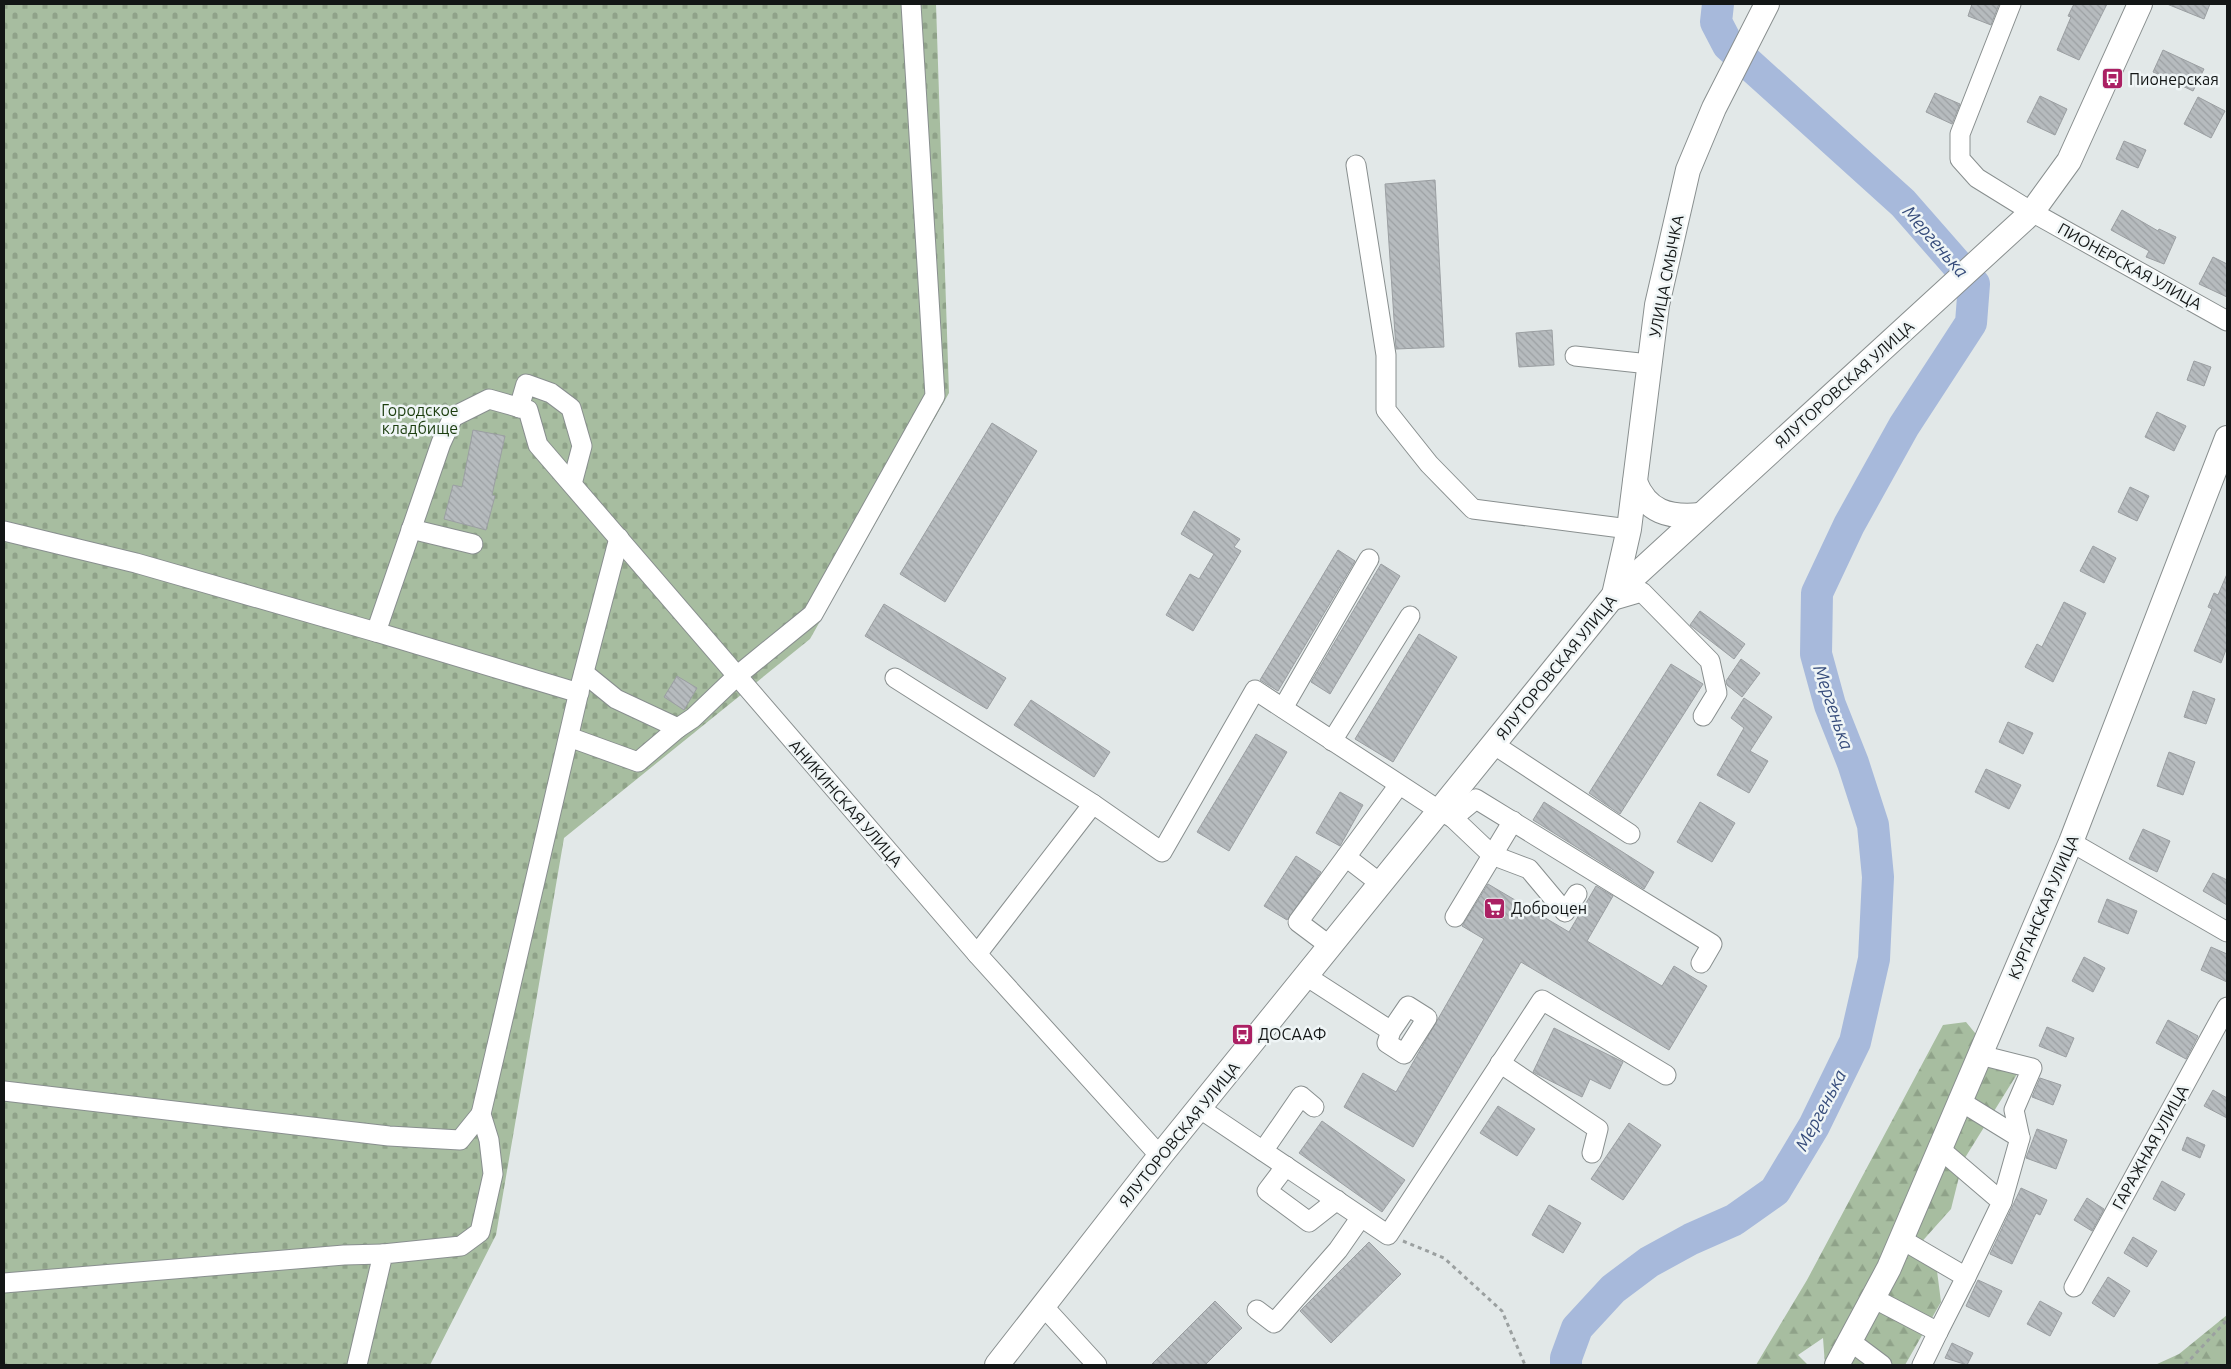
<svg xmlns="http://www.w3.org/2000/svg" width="2231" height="1369" font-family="Ubuntu,sans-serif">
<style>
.forest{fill:url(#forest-firs)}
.cemetery{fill:url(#cemetery-stones)}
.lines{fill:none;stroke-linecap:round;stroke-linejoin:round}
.river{stroke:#a7b9db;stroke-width:32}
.building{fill:url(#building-back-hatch);stroke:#9b9fa2}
.minor-casing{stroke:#898f8f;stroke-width:21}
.major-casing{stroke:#898f8f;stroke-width:26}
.path{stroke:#9ba0a0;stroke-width:3;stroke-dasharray:4 4;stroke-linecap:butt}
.minor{stroke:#fff;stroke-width:19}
.major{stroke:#fff;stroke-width:24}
.labels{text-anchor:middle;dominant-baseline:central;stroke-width:5;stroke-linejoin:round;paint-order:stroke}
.poi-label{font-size:16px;fill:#131616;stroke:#eff5f6;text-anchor:start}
.street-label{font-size:16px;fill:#131616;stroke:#eff5f6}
.park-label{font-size:16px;fill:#1c3e0f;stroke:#eff5f6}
.water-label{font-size:18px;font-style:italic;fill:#364c7b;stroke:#eff5f6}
</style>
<defs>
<pattern id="forest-firs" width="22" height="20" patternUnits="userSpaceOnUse" patternTransform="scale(1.25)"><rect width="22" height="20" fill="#a7bda0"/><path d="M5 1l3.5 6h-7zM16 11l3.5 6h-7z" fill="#8fa289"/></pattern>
<pattern id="cemetery-stones" width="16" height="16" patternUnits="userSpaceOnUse" patternTransform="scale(1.25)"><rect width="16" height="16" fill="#a7bda0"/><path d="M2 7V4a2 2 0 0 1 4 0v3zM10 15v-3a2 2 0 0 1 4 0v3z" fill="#8fa289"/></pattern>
<pattern id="building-back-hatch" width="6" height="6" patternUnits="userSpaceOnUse" patternTransform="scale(1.25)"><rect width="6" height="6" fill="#b6bbbe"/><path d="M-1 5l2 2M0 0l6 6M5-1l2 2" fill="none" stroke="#9ca0a3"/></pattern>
</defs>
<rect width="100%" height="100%" fill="#e2e8e8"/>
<!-- forest -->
<g class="forest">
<polygon points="1966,1022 1989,1050 2019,1071 1963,1161 1951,1209 1918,1246 1936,1263 1941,1302 1905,1365 1825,1365 1823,1338 1798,1355 1808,1365 1756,1365 1807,1280 1943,1025"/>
<polygon points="2227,1315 2227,1365 2155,1365 2179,1354"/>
</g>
<!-- cemetery -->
<polygon class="cemetery" points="4,4 936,4 949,393 810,639 564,838 496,1235 430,1365 4,1365"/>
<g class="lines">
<!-- river -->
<polyline class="river" points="1566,1365 1566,1358 1577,1328 1613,1289 1649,1262 1691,1239 1734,1220 1775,1191 1814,1126 1855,1042 1874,959 1878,877 1873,825 1853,763 1830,705 1816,654 1817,593 1849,525 1904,426 1971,323 1974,284 1903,203 1728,45 1716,22 1718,4"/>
</g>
<!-- building -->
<g class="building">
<polygon points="1972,4 1999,4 1991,25 1968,16"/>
<polygon points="2074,4 2107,4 2079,60 2057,50 2071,17 2068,16"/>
<polygon points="2167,4 2210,4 2204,19"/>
<polygon points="2163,50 2204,69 2193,91 2153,72"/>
<polygon points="1935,93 1960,104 1952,124 1926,112"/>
<polygon points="2040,96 2067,109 2055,135 2027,122"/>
<polygon points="2198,97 2225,111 2211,138 2184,124"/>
<polygon points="2124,141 2146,150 2138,168 2116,159"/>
<polygon points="1435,180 1444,347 1396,349 1385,184"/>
<polygon points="2122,210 2158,231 2159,229 2176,237 2164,264 2146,257 2149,251 2111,230"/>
<polygon points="2213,257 2227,264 2227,297 2199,284"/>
<polygon points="1552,330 1554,365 1519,367 1516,333"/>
<polygon points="2194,361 2211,367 2204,386 2187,380"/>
<polygon points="2157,412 2186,426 2174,451 2145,437"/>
<polygon points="992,423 1037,451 945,602 900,574"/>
<polygon points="473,430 505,436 492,495 495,496 486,530 444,519 453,485 462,487"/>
<polygon points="2130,487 2149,496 2137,521 2118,512"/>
<polygon points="1194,511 1240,539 1234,547 1241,551 1193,631 1166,615 1190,574 1199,579 1214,554 1181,534"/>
<polygon points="2093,546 2116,558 2104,583 2080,571"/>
<polygon points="1338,550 1355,561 1278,691 1260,680"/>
<polygon points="1381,564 1400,576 1330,694 1311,682"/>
<polygon points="2227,574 2227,647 2221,663 2194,651 2212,609 2208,607 2214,593 2218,595"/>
<polygon points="2064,602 2086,613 2053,682 2025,667 2037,644 2042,647"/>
<polygon points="884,604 1006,678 987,709 865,636"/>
<polygon points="1700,611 1745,644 1734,659 1690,625"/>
<polygon points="1419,634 1457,657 1393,762 1355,739"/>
<polygon points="1741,659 1760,673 1742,697 1727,685 1726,681"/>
<polygon points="1671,664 1703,684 1620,814 1589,793"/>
<polygon points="677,676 697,688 684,710 664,697"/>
<polygon points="2193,691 2215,699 2206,724 2184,717"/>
<polygon points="1744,698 1772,717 1750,751 1768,761 1749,793 1717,775 1744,728 1731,718"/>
<polygon points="1031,700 1110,752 1094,777 1014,725"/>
<polygon points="2008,722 2033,733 2023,754 1999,742"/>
<polygon points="1256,734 1287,752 1229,851 1197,832"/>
<polygon points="2169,752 2195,762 2183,795 2157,786"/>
<polygon points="1986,769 2021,785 2009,809 1975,792"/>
<polygon points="1340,792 1363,805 1340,846 1316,833"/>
<polygon points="1544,802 1654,872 1644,889 1533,820"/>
<polygon points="1700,802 1735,823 1712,862 1677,842"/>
<polygon points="2143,829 2170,841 2157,872 2129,859"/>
<polygon points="1296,856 1321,872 1287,920 1264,906"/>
<polygon points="2213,873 2227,880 2227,905 2203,891"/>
<polygon points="1488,884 1569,932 1596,886 1613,896 1587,941 1662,986 1674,966 1707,986 1669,1050 1521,962 1413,1147 1344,1107 1363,1073 1396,1092 1484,939 1462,926"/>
<polygon points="2107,899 2137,911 2128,934 2098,922"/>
<polygon points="2211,947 2227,954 2227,982 2201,970"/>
<polygon points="2084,957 2105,968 2093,992 2072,981"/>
<polygon points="2168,1020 2198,1036 2186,1059 2156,1043"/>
<polygon points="2047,1027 2074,1038 2066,1057 2039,1046"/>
<polygon points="1554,1028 1623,1062 1610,1089 1590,1079 1582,1097 1533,1072"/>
<polygon points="2040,1078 2061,1085 2053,1105 2032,1097"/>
<polygon points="2213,1090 2227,1098 2227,1118 2204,1106"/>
<polygon points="1498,1106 1535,1129 1517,1156 1480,1133"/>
<polygon points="1322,1121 1405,1180 1382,1212 1299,1153"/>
<polygon points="1629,1123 1661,1145 1623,1200 1591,1179"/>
<polygon points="2037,1129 2067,1140 2056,1169 2026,1158"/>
<polygon points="2187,1137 2205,1145 2200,1158 2182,1150"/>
<polygon points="2162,1181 2185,1194 2175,1211 2153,1199"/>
<polygon points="2021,1188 2047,1200 2040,1215 2036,1213 2012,1264 1990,1254"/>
<polygon points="2087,1198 2104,1209 2092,1231 2074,1220"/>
<polygon points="1549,1205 1581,1223 1563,1253 1532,1235"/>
<polygon points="2133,1237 2157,1251 2147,1267 2124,1253"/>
<polygon points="1369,1242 1401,1274 1331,1343 1300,1311"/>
<polygon points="2108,1277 2130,1291 2114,1317 2092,1303"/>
<polygon points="1978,1280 2002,1291 1989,1317 1966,1306"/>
<polygon points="1215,1301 1242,1328 1205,1365 1151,1365"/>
<polygon points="2040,1301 2062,1313 2050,1336 2027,1324"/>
<polygon points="1952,1343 1973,1353 1967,1365 1945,1358"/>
</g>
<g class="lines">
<defs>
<g id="minor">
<polyline points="2011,4 1960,134 1960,159 1977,178 2032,212 2227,321"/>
<polyline points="1356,165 1386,355 1386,410 1429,464 1473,509 1629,529"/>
<polyline points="1575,356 1649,364"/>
<polyline points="519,408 526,384 551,393 571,408 582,446 572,484"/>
<polyline points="411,529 473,544"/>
<polyline points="4,531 136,563 376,632 441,443 453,417 489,399 528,410 538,445 977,954 1160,1156"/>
<polyline points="1608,602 1642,592 1710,661 1717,693 1703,716"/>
<polyline points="376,632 579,693"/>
<polyline points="584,673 616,699 678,728 693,718 738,675 813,614 935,396 911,4"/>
<polyline points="895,678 1093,804"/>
<polyline points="1283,708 1369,559"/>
<polyline points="569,737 638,762 678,728"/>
<polyline points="1332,741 1410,616"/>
<polyline points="1493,744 1630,834"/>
<polyline points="1453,818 1492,855 1529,869 1565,912 1577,894"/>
<polyline points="2071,842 2227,932"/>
<polyline points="1346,857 1381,884"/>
<polyline points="1455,917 1513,821"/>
<polyline points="1330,946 1298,922 1399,785"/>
<polyline points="977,954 1093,804 1162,852 1255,690 1440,811 1453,818 1476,799 1712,944 1701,963"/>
<polyline points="1306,976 1391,1031 1387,1043 1404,1054 1427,1018 1408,1006 1391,1031"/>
<polyline points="1980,1055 2032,1068 2014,1110 2020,1138"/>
<polyline points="1500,1063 1598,1129 1592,1153"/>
<polyline points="4,1091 389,1136 460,1140 481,1114"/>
<polyline points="1960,1101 2020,1138 2002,1202"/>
<polyline points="1199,1108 1388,1235 1542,1000 1666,1075"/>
<polyline points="1940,1149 2002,1202 1966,1277"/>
<polyline points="1263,1151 1301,1096 1314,1107"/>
<polyline points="1286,1166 1267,1191 1309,1222 1337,1200"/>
<polyline points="4,1283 344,1255 383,1254"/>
<polyline points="2074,1287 2227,1007"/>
<polyline points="1873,1298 1938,1332 1966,1277 1901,1239"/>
<polyline points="1044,1307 1097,1365"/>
<polyline points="1257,1310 1274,1323 1338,1250 1361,1217"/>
<polyline points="1850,1341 1882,1365"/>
<polyline points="357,1365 383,1254 461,1246 480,1232 493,1174 489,1140 481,1114 580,687 619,538"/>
<polyline points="1922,1365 1938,1332"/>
</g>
<g id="major">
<path d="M1635 482C1647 512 1669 518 1700 515"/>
<polyline points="1614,595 1629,529 1657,305 1688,170 1714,108 1767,4"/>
<polyline points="997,1365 1160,1156 1614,595 2032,212 2069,161 2140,4"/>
<polyline points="1837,1365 1889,1268 2071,842 2227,438"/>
</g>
</defs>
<!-- minor casing -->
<use href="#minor" class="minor-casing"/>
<!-- major casing -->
<use href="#major" class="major-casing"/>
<!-- path -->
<g class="path">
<polyline points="1403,1241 1444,1258 1502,1311 1525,1365"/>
<polyline points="2185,1365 2227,1320"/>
</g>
<!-- minor -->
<use href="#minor" class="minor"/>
<!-- major -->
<use href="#major" class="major"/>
</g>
<!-- icons -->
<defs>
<symbol id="bus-square" viewBox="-11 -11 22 22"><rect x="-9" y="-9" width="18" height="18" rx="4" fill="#ab2063" stroke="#eff5f6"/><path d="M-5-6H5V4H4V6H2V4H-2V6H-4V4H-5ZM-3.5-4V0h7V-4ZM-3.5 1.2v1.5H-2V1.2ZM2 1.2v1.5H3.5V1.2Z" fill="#fff"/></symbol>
<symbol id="supermarket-square" viewBox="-11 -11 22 22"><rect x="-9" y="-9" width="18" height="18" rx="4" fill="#ab2063" stroke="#eff5f6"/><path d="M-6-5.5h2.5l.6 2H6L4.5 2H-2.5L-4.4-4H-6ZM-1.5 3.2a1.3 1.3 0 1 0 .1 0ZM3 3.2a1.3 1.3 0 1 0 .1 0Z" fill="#fff"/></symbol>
</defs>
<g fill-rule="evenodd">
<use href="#bus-square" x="2100" y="66" width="25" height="25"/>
<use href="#supermarket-square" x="1482" y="896" width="25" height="25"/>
<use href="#bus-square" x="1230" y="1022" width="25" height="25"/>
</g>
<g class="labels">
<!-- poi labels -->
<g class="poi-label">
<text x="2129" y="79">Пионерская</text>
<text x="1511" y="908">Доброцен</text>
<text x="1258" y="1034">ДОСААФ</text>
</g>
<!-- street labels -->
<g class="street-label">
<text transform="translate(2130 266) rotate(29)">ПИОНЕРСКАЯ УЛИЦА</text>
<text transform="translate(1666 276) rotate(-79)">УЛИЦА СМЫЧКА</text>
<text transform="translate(1844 384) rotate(-42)">ЯЛУТОРОВСКАЯ УЛИЦА</text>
<text transform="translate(1556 667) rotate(-51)">ЯЛУТОРОВСКАЯ УЛИЦА</text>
<text transform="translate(846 803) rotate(49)">АНИКИНСКАЯ УЛИЦА</text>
<text transform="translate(2043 907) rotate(-67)">КУРГАНСКАЯ УЛИЦА</text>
<text transform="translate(1179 1134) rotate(-51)">ЯЛУТОРОВСКАЯ УЛИЦА</text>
<text transform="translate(2150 1147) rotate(-61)">ГАРАЖНАЯ УЛИЦА</text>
</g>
<!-- park labels -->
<g class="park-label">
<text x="420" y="410">Городское<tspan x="420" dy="18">кладбище</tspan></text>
</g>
<!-- water labels -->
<g class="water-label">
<text transform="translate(1936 241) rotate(49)">Мергенька</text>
<text transform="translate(1834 707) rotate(71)">Мергенька</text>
<text transform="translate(1820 1110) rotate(-62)">Мергенька</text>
</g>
</g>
<!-- border -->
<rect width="2231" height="1369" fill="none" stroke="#131616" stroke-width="10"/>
</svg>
